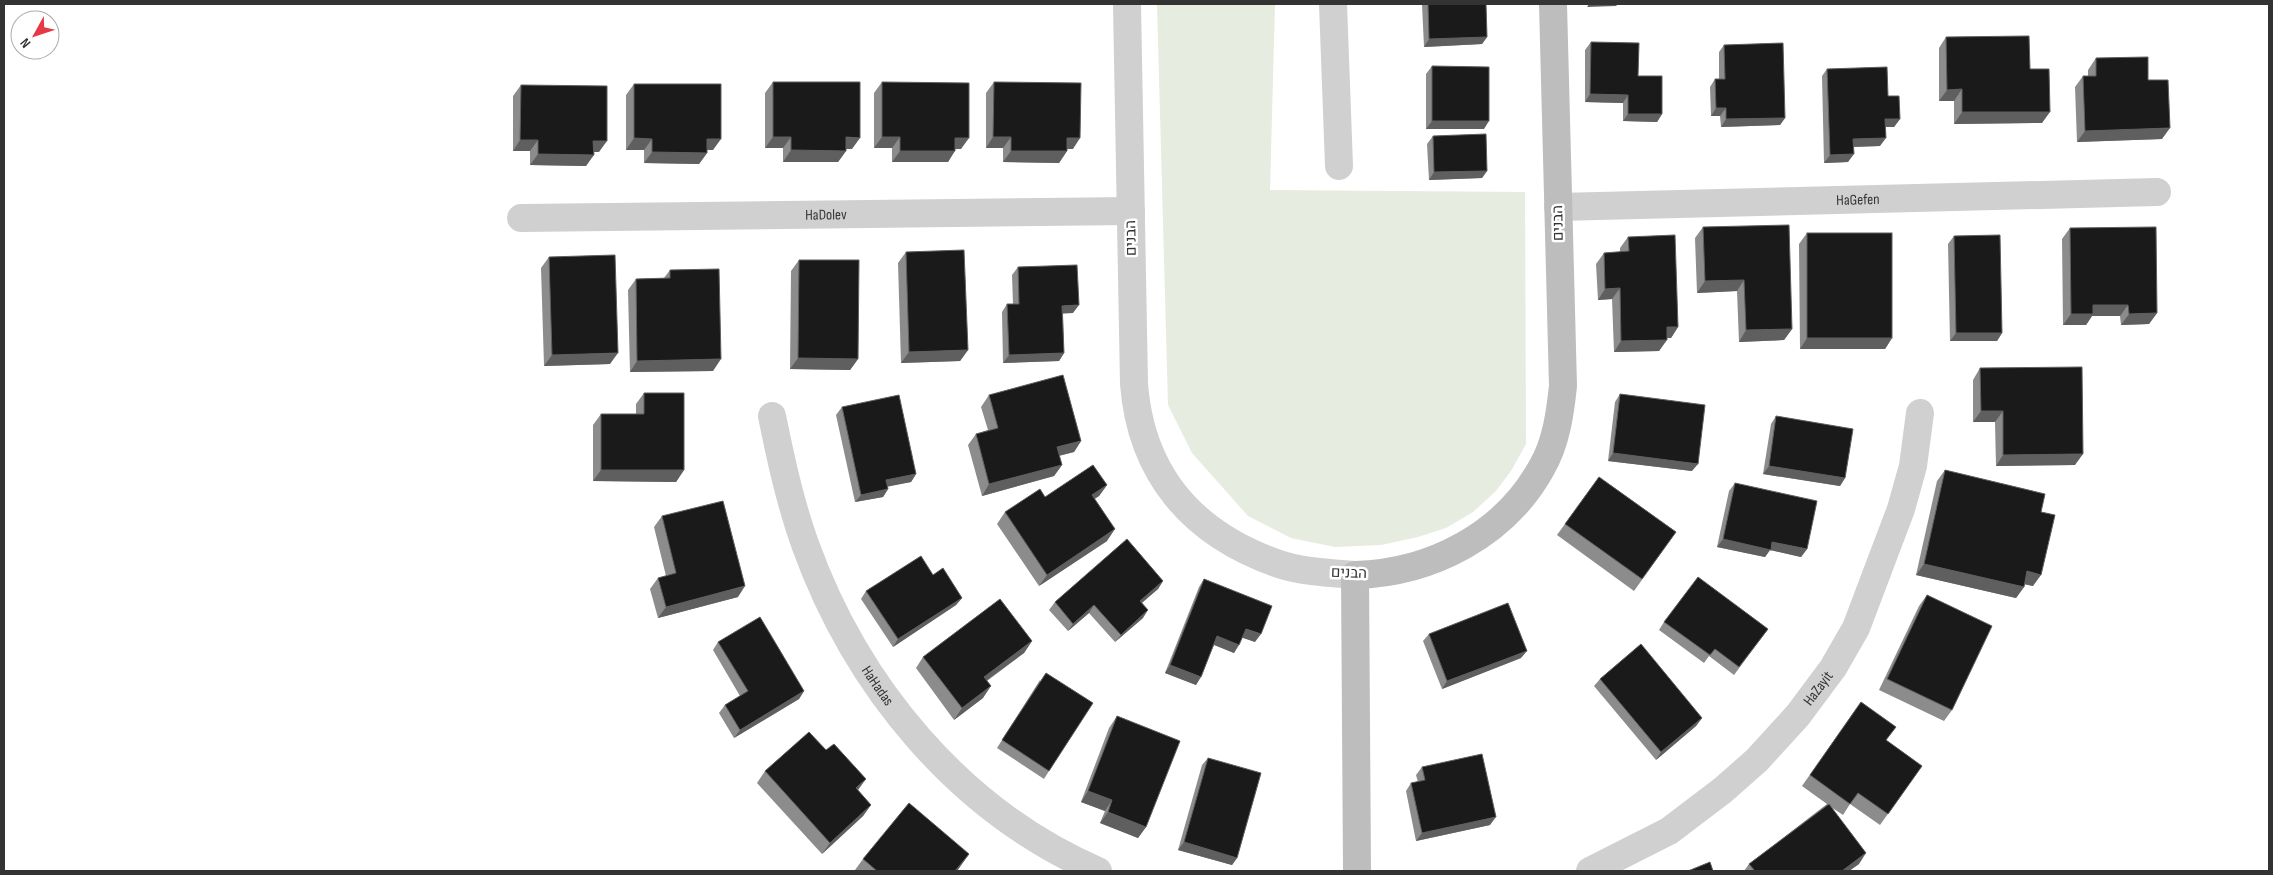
<svg xmlns="http://www.w3.org/2000/svg" width="2273" height="875" font-family="'Sofia Sans Condensed',Heebo,sans-serif">
<style>
.green{fill:#e6ecdf}
.lines{fill:none;stroke-linecap:round;stroke-linejoin:round}
.street{stroke:#d0d0d0;stroke-width:28}
.secondary{stroke:#bdbdbd;stroke-width:28}
.wall{fill:#8c8c8c}
.shaded-wall{fill:#5f5f5f}
.building{fill:#1a1a1a;stroke:#5f5f5f}
.labels{text-anchor:middle;dominant-baseline:central;stroke-width:5;stroke-linejoin:round;paint-order:stroke}
.street-label{font-size:15px;fill:#333;stroke:#fff}
</style>
<rect width="100%" height="100%" fill="#fff"/>
<!-- green -->
<polygon class="green" points="1157,4 1275,4 1270,190 1525,192 1526,444 1511,471 1496,491 1473,512 1446,528 1418,537 1381,545 1335,547 1291,538 1248,516 1192,453 1168,405"/>
<g class="lines">
<!-- street -->
<g class="street">
<path d="M1127 4 1134 384C1141 474 1192 533 1276 563 1301 572 1329 573 1355 575"/>
<polyline points="1333,4 1339,166"/>
<path id="s1" d="M1558 207 2157 192"/>
<path id="s2" d="M521 218 1131 211"/>
<path id="s3" d="M772 416C781 460 790 502 805 544 856 686 959 811 1098 871"/>
<path id="s4" d="M1590 871 1669 831 1723 790 1757 760 1798 715 1833 668 1856 628 1901 509 1913 466 1920 413"/>
</g>
<!-- secondary -->
<path class="secondary" d="M1357 871 1355 575C1431 573 1505 535 1542 467 1556 443 1560 414 1563 386L1553 4"/>
</g>
<!-- wall -->
<g class="wall">
<polygon points="1422,4 1486,4 1487,37 1482,44 1424,47"/>
<polygon points="1946,37 2030,69 2042,123 1954,124 1954,101 1939,101 1939,48"/>
<polygon points="1591,42 1662,114 1657,122 1623,121 1623,103 1585,102 1585,50"/>
<polygon points="1724,45 1785,118 1780,125 1721,127 1720,116 1711,116 1710,87 1715,79 1719,79 1719,52"/>
<polygon points="2096,58 2148,80 2162,139 2077,142 2075,87 2083,76 2088,76 2088,70"/>
<polygon points="1432,66 1484,129 1426,129 1426,74"/>
<polygon points="1827,69 1888,96 1900,119 1894,127 1885,127 1880,146 1854,147 1848,162 1824,163 1822,76"/>
<polygon points="773,82 852,149 846,149 846,151 838,162 783,162 783,148 765,148 765,93"/>
<polygon points="882,82 961,149 955,149 948,162 892,162 892,148 874,148 874,93"/>
<polygon points="994,82 1073,149 1067,149 1067,151 1059,163 1003,162 1003,148 986,148 986,93"/>
<polygon points="634,84 713,150 707,150 707,153 699,164 644,163 644,150 626,150 626,95"/>
<polygon points="521,85 599,152 594,152 586,166 530,165 530,151 513,151 513,96"/>
<polygon points="1433,136 1487,171 1482,178 1429,180 1427,144"/>
<polygon points="1703,227 1792,329 1784,340 1739,342 1737,291 1697,293 1695,238"/>
<polygon points="2070,228 2157,313 2149,324 2121,325 2120,316 2092,316 2086,325 2063,325 2062,239"/>
<polygon points="1807,233 1892,338 1885,349 1800,349 1799,244"/>
<polygon points="1954,236 2002,333 1997,341 1950,341 1948,244"/>
<polygon points="1628,237 1678,327 1671,338 1667,338 1659,351 1614,352 1612,299 1598,300 1596,264 1604,253 1620,252 1620,248"/>
<polygon points="906,252 968,350 960,361 901,363 898,263"/>
<polygon points="549,257 610,364 544,366 541,268"/>
<polygon points="799,260 858,359 850,370 790,369 791,271"/>
<polygon points="1018,267 1073,313 1063,313 1064,353 1059,361 1003,363 1002,312 1007,304 1013,304 1012,275"/>
<polygon points="670,270 713,371 630,372 628,290 636,279 664,278"/>
<polygon points="1980,368 2075,465 1996,466 1995,422 1973,422 1973,380"/>
<polygon points="644,393 684,470 676,482 593,481 593,425 601,414 636,414 636,404"/>
<polygon points="1620,394 1692,471 1608,461 1615,402"/>
<polygon points="989,395 1081,441 1074,452 1059,456 1062,465 1054,476 982,496 968,445 976,434 988,430 981,407"/>
<polygon points="842,407 916,474 911,482 888,486 888,489 883,497 855,502 836,415"/>
<polygon points="1776,416 1845,478 1840,486 1763,474 1771,424"/>
<polygon points="1945,470 2041,512 2033,586 2024,584 2024,587 2016,598 1916,575 1937,481"/>
<polygon points="1599,477 1676,532 1634,591 1557,535"/>
<polygon points="1735,483 1807,549 1801,557 1770,550 1765,557 1717,547 1729,491"/>
<polygon points="1107,485 1099,496 1094,499 1107,541 1039,586 997,524 1005,512 1045,497"/>
<polygon points="662,516 738,597 658,618 650,589 658,578 666,576 654,527"/>
<polygon points="1204,579 1255,642 1242,637 1234,653 1214,645 1196,685 1165,673 1199,587"/>
<polygon points="1163,581 1158,589 1142,602 1143,618 1115,642 1089,613 1068,631 1049,610 1055,602"/>
<polygon points="866,591 962,598 956,605 893,647 861,599"/>
<polygon points="1927,595 1952,710 1944,721 1879,690 1919,606"/>
<polygon points="1664,622 1768,629 1734,675 1709,656 1704,663 1659,630"/>
<polygon points="1429,634 1521,658 1442,689 1423,641"/>
<polygon points="1032,641 1024,653 987,681 983,698 954,720 916,668 923,657"/>
<polygon points="718,642 804,691 799,699 734,738 719,713 725,705 740,696 713,650"/>
<polygon points="1600,679 1702,718 1696,726 1656,760 1594,686"/>
<polygon points="1040,680 1049,771 1044,779 997,748"/>
<polygon points="1861,702 1886,740 1922,766 1880,825 1850,804 1843,815 1831,807 1859,864 1849,871 1744,871 1749,864 1827,804 1802,786"/>
<polygon points="1117,716 1146,827 1138,838 1100,823 1105,811 1081,802 1109,728"/>
<polygon points="1208,758 1237,858 1232,865 1178,850 1202,765"/>
<polygon points="1422,767 1490,825 1416,841 1406,791 1411,783 1418,782 1416,775"/>
<polygon points="765,771 858,790 871,805 863,816 822,854 757,783"/>
<polygon points="969,854 957,871 856,871 855,870 863,859"/>
</g>
<!-- shaded-wall -->
<g class="shaded-wall">
<polygon points="1589,4 1618,4 1616,6 1587,7"/>
<polygon points="1487,37 1482,44 1424,47 1429,39"/>
<polygon points="1962,89 1954,101 1939,101 1947,90"/>
<polygon points="1590,94 1628,95 1623,103 1585,102"/>
<polygon points="1716,108 1726,108 1720,116 1711,116"/>
<polygon points="1962,112 2050,112 2042,123 1954,124"/>
<polygon points="1628,114 1662,114 1657,122 1623,121"/>
<polygon points="1785,118 1780,125 1721,127 1726,119"/>
<polygon points="1885,119 1900,119 1894,127 1880,127"/>
<polygon points="1432,121 1489,121 1484,129 1426,129"/>
<polygon points="2170,128 2162,139 2077,142 2085,131"/>
<polygon points="773,137 791,137 783,148 765,148"/>
<polygon points="846,137 860,138 852,149 838,149"/>
<polygon points="882,137 900,137 892,148 874,148"/>
<polygon points="993,137 1011,137 1003,148 986,148"/>
<polygon points="634,138 652,139 644,150 626,150"/>
<polygon points="955,138 969,138 961,149 948,149"/>
<polygon points="1067,138 1080,138 1073,149 1059,149"/>
<polygon points="1886,138 1880,146 1848,147 1853,139"/>
<polygon points="707,139 721,139 713,150 699,150"/>
<polygon points="520,140 538,140 530,151 513,151"/>
<polygon points="593,141 607,141 599,152 585,152"/>
<polygon points="791,150 846,151 838,162 783,162"/>
<polygon points="900,151 955,151 948,162 892,162"/>
<polygon points="1011,151 1067,151 1059,163 1003,162"/>
<polygon points="652,152 707,153 699,164 644,163"/>
<polygon points="538,154 594,155 586,166 530,165"/>
<polygon points="1854,154 1848,162 1824,163 1830,155"/>
<polygon points="1487,171 1482,178 1429,180 1434,172"/>
<polygon points="1744,280 1737,291 1697,293 1705,281"/>
<polygon points="1620,288 1612,299 1598,300 1605,289"/>
<polygon points="1079,305 1073,313 1057,314 1062,306"/>
<polygon points="2093,305 2128,305 2120,316 2092,316 2086,325 2063,325 2071,314"/>
<polygon points="2157,313 2149,324 2121,325 2129,314"/>
<polygon points="1667,327 1678,327 1671,338 1659,338"/>
<polygon points="1792,329 1784,340 1739,342 1746,330"/>
<polygon points="1956,333 2002,333 1997,341 1950,341"/>
<polygon points="1807,338 1892,338 1885,349 1800,349"/>
<polygon points="1667,340 1659,351 1614,352 1621,341"/>
<polygon points="968,350 960,361 901,363 909,352"/>
<polygon points="618,353 610,364 544,366 552,355"/>
<polygon points="1064,353 1059,361 1003,363 1009,355"/>
<polygon points="798,358 858,359 850,370 790,369"/>
<polygon points="721,359 713,371 630,372 637,361"/>
<polygon points="1981,411 2003,411 1995,422 1973,422"/>
<polygon points="1081,441 1074,452 1049,458 1057,447"/>
<polygon points="1613,453 1698,464 1692,471 1608,461"/>
<polygon points="2083,454 2075,465 1996,466 2003,455"/>
<polygon points="1062,465 1054,476 982,496 989,484"/>
<polygon points="1769,466 1845,478 1840,486 1763,474"/>
<polygon points="601,470 684,470 676,482 593,481"/>
<polygon points="916,474 911,482 881,488 886,480"/>
<polygon points="1107,485 1099,496 1084,506 1092,495"/>
<polygon points="888,489 883,497 855,502 861,495"/>
<polygon points="1115,529 1107,541 1039,586 1047,575"/>
<polygon points="1723,539 1772,542 1807,549 1801,557 1770,550 1765,557 1717,547"/>
<polygon points="1924,564 2024,587 2016,598 1916,575"/>
<polygon points="2027,571 2041,575 2033,586 2019,583"/>
<polygon points="1163,581 1158,589 1135,609 1140,601"/>
<polygon points="745,586 738,597 658,618 666,607"/>
<polygon points="962,598 956,605 893,647 898,639"/>
<polygon points="1094,605 1089,613 1068,631 1073,624"/>
<polygon points="1148,610 1143,618 1115,642 1121,635"/>
<polygon points="1246,629 1261,634 1255,642 1240,637"/>
<polygon points="1217,636 1239,645 1234,653 1212,644"/>
<polygon points="1032,641 1024,653 976,688 984,677"/>
<polygon points="1527,651 1521,658 1442,689 1447,681"/>
<polygon points="1170,665 1201,677 1196,685 1165,673"/>
<polygon points="991,686 983,698 954,720 962,708"/>
<polygon points="804,691 799,699 734,738 740,730"/>
<polygon points="1702,718 1696,726 1656,760 1661,752"/>
<polygon points="866,779 858,790 856,788"/>
<polygon points="1088,791 1112,800 1105,811 1081,802"/>
<polygon points="871,805 863,816 822,854 830,843"/>
<polygon points="1108,812 1146,827 1138,838 1100,823"/>
<polygon points="1496,817 1490,825 1416,841 1422,833"/>
<polygon points="1184,842 1237,858 1232,865 1178,850"/>
<polygon points="1866,853 1859,864 1849,871 1842,871"/>
<polygon points="969,854 957,871 955,871"/>
</g>
<!-- building -->
<g class="building">
<polygon points="1428,4 1486,4 1487,37 1429,39"/>
<polygon points="2029,36 2030,69 2049,69 2050,112 1962,112 1962,89 1947,90 1946,37"/>
<polygon points="1591,42 1639,43 1638,76 1662,76 1662,114 1628,114 1628,95 1590,94"/>
<polygon points="1783,43 1785,118 1726,119 1726,108 1716,108 1715,79 1725,79 1724,45"/>
<polygon points="2148,57 2148,80 2168,80 2170,128 2085,131 2083,76 2096,76 2096,58"/>
<polygon points="1432,66 1489,67 1489,121 1432,121"/>
<polygon points="1887,67 1888,96 1899,96 1900,119 1885,119 1886,138 1853,139 1854,154 1830,155 1827,69"/>
<polygon points="773,82 860,82 860,138 846,137 846,151 791,150 791,137 773,137"/>
<polygon points="882,82 969,83 969,138 955,138 955,151 900,151 900,137 882,137"/>
<polygon points="994,82 1081,83 1080,138 1067,138 1067,151 1011,151 1011,137 993,137"/>
<polygon points="634,84 721,84 721,139 707,139 707,153 652,152 652,139 634,138"/>
<polygon points="521,85 607,86 607,141 593,141 594,155 538,154 538,140 520,140"/>
<polygon points="1486,134 1487,171 1434,172 1433,136"/>
<polygon points="1789,225 1792,329 1746,330 1744,280 1705,281 1703,227"/>
<polygon points="2156,227 2157,313 2129,314 2128,305 2093,305 2093,314 2071,314 2070,228"/>
<rect x="1807" y="233" width="85" height="105"/>
<polygon points="1675,235 1678,327 1667,327 1667,340 1621,341 1620,288 1605,289 1604,253 1629,251 1628,237"/>
<polygon points="2000,235 2002,333 1956,333 1954,236"/>
<polygon points="964,250 968,350 909,352 906,252"/>
<polygon points="615,255 618,353 552,355 549,257"/>
<polygon points="799,260 859,260 858,359 798,358"/>
<polygon points="1077,265 1079,305 1062,306 1064,353 1009,355 1007,304 1019,304 1018,267"/>
<polygon points="719,269 721,359 637,361 636,279 670,278 670,270"/>
<polygon points="2082,367 2083,454 2003,455 2003,411 1981,411 1980,368"/>
<polygon points="1063,375 1081,441 1057,447 1062,465 989,484 976,434 998,428 989,395"/>
<polygon points="644,393 684,393 684,470 601,470 601,414 644,414"/>
<polygon points="1620,394 1705,405 1698,464 1613,453"/>
<polygon points="899,395 916,474 886,480 888,489 861,495 842,407"/>
<polygon points="1776,416 1853,429 1845,478 1769,466"/>
<polygon points="1093,465 1107,485 1092,495 1115,529 1047,575 1005,512 1040,489 1045,497"/>
<polygon points="1945,470 2045,494 2041,512 2055,515 2041,575 2027,571 2024,587 1924,564"/>
<polygon points="1599,477 1676,532 1642,579 1565,524"/>
<polygon points="1735,483 1817,501 1807,549 1772,542 1771,550 1723,539"/>
<polygon points="723,501 745,586 666,607 658,578 676,573 662,516"/>
<polygon points="1127,539 1163,581 1140,601 1148,610 1121,635 1094,605 1073,624 1055,602"/>
<polygon points="921,556 933,575 943,568 962,598 898,639 866,591"/>
<polygon points="1698,577 1768,629 1739,667 1715,649 1710,655 1664,622"/>
<polygon points="1204,579 1272,606 1261,634 1246,629 1239,645 1217,636 1201,677 1170,665"/>
<polygon points="1927,595 1992,626 1952,710 1887,679"/>
<polygon points="1000,599 1032,641 984,677 991,686 962,708 923,657"/>
<polygon points="1508,603 1527,651 1447,681 1429,634"/>
<polygon points="760,617 804,691 740,730 725,705 748,691 718,642"/>
<polygon points="1641,644 1702,718 1661,752 1600,679"/>
<polygon points="1046,673 1093,703 1049,771 1002,740"/>
<polygon points="1861,702 1896,727 1886,740 1922,766 1888,814 1858,793 1850,804 1810,775"/>
<polygon points="1117,716 1180,741 1146,827 1108,812 1112,800 1088,791"/>
<polygon points="809,732 826,750 834,744 866,779 856,788 871,805 830,843 765,771"/>
<polygon points="1482,754 1496,817 1422,833 1411,783 1425,780 1422,767"/>
<polygon points="1208,758 1261,773 1237,858 1184,842"/>
<polygon points="909,803 969,854 955,871 877,871 863,859"/>
<polygon points="1829,804 1866,853 1842,871 1755,871 1749,864"/>
<polygon points="1710,862 1713,871 1688,871"/>
</g>
<g class="labels">
<!-- street labels -->
<g class="street-label">
<text stroke="none"><textPath href="#s1" startOffset="300">HaGefen</textPath></text>
<text stroke="none"><textPath href="#s2" startOffset="305">HaDolev</textPath></text>
<text transform="translate(1558 223) rotate(-91)">הבנים</text>
<text transform="translate(1131 238) rotate(-91)">הבנים</text>
<text transform="translate(1349 573) rotate(2)">הבנים</text>
<text stroke="none"><textPath href="#s3" startOffset="292">HaHadas</textPath></text>
<text stroke="none"><textPath href="#s4" startOffset="296">HaZayit</textPath></text>
</g>
</g>
<!-- border -->
<rect width="2273" height="875" fill="none" stroke="#333333" stroke-width="10"/>
<!-- north arrow -->
<g transform="translate(35 35) rotate(230)"><circle r="24" fill="#ffffff" stroke="#adadad"/>
<path d="M0-4L9 19L0 12L-9 19Z" fill="#e63946"/>
<text y="-8" font-size="14" font-weight="bold" text-anchor="middle" fill="#333333">N</text>
</g>
</svg>
